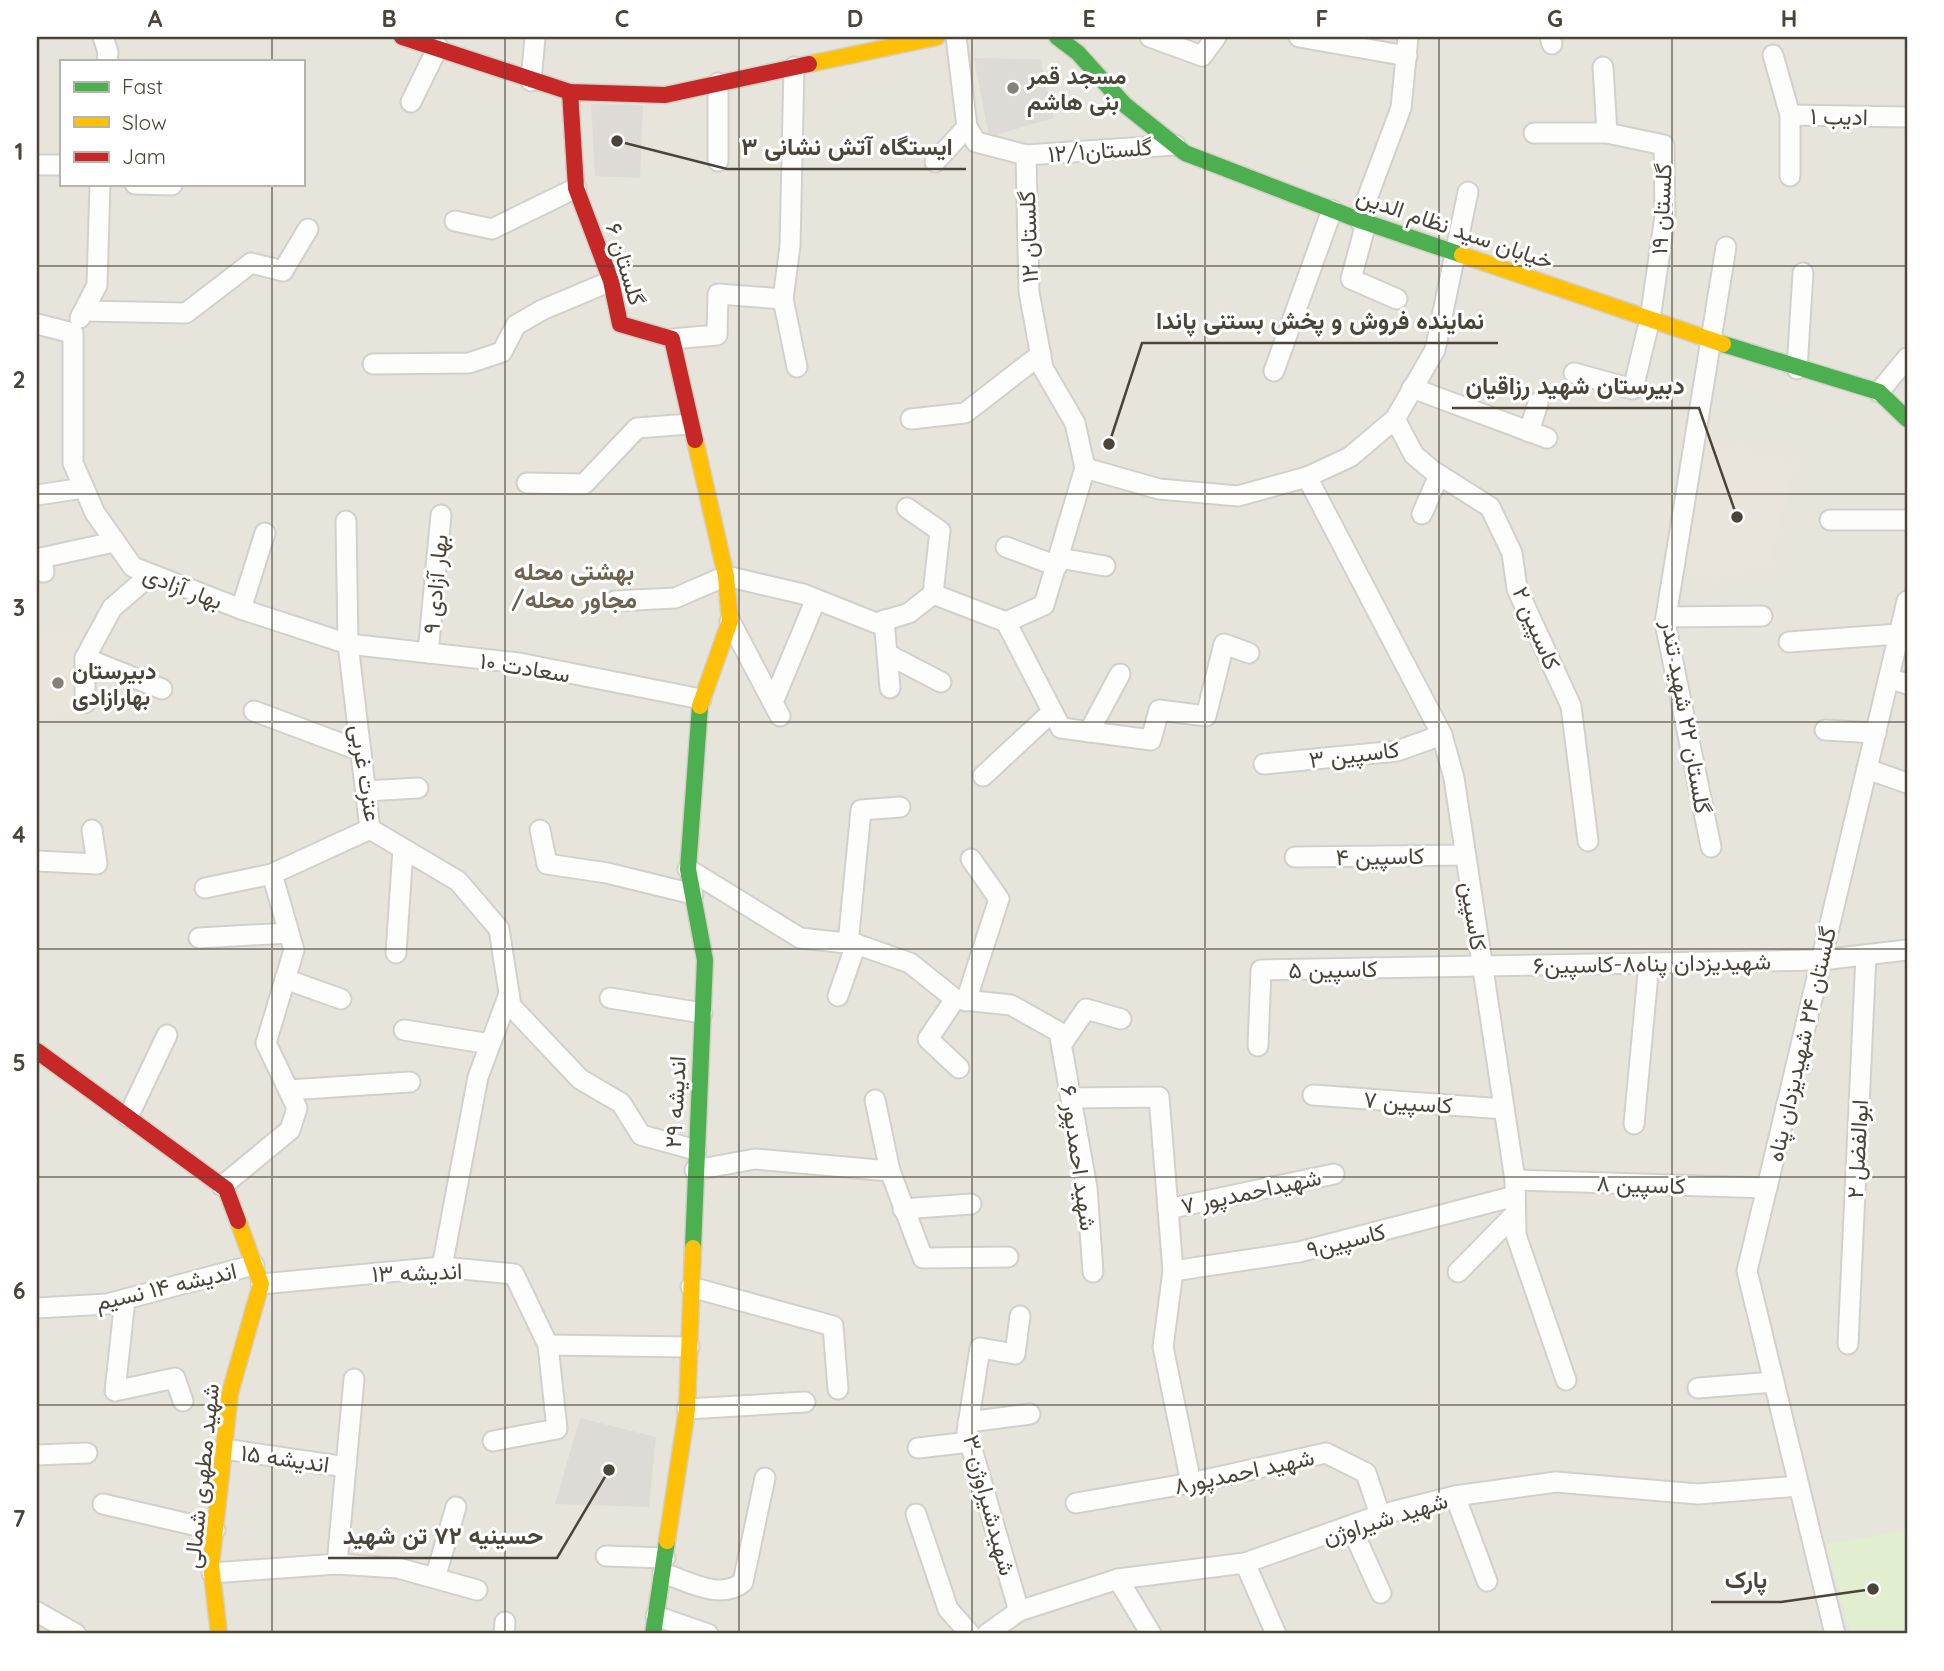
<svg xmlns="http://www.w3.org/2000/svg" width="1944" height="1671" font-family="Quicksand,Vazirmatn,sans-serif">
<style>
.residential{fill:#e7e4dc;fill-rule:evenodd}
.education{fill:#eae5da}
.green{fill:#e1eecf}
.building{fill:#dedbd6}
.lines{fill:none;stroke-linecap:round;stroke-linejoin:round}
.street-casing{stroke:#d2d0cb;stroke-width:23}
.fast-casing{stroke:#d3cfc5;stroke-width:19}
.slow-casing{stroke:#d3cfc5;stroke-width:19}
.jam-casing{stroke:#d3cfc5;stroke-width:19}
.street{stroke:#fdfdfc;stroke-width:19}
.fast{stroke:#4caf50;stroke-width:16}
.slow{stroke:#ffc107;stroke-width:16}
.jam{stroke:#c62828;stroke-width:16}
.grid{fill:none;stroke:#4b4439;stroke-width:2;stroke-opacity:0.55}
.poi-dot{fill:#868178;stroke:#fff;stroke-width:2.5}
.labels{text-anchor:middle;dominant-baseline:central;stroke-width:6;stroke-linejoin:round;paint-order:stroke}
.poi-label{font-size:23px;font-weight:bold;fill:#4b4439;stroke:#fff;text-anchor:start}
.street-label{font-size:23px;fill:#4b4439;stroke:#fff}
.neighbourhood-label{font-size:24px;font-weight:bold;fill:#6e6250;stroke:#fff}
.leader{fill:none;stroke:#4b4439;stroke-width:2.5}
.callout-dot{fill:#4b4439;stroke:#fff;stroke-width:2.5}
.callout-label{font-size:24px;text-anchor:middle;font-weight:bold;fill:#4b4439;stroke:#fff;stroke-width:6;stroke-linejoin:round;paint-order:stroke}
.neatline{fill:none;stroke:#4b4439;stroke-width:2.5}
.grid-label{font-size:23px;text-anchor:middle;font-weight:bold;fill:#4b4439}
</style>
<rect width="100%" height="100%" fill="#f4f2ee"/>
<!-- residential -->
<path class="residential" d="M37 37H1907V1634H37ZM61 61H303V184H61Z"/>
<!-- education -->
<g class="education">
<polygon points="1709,438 1795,462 1767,572 1681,581"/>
<polygon points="37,628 79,629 79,718 37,712"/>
</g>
<!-- green -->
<polygon class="green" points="1907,1530 1907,1634 1851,1634 1826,1544"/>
<!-- building -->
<g class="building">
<polygon points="974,58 1040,59 1054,118 989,137"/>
<polygon points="591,104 643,105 640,178 595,176"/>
<polygon points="580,1418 656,1437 649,1507 555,1504"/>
</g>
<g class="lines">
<defs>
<g id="street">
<polyline points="103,37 108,52 107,61"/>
<polyline points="1150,37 1202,56 1216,37"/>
<polyline points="1299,37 1407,56"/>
<polyline points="1550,37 1552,44"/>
<polyline points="1773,55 1790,115"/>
<polyline points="1603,67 1607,133"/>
<polyline points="531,81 535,37"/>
<polyline points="718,83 718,161"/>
<polyline points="411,102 438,47"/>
<polyline points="1534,133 1607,133 1664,145 1665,216 1650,319 1633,389 1574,373"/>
<polyline points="1026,155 1175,145"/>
<polyline points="935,162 967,127"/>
<polyline points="37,165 61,165"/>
<polyline points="1790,176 1790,115 1907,117"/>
<polyline points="135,184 172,185"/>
<polyline points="1359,220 1401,108 1408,37"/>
<polyline points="455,221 492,229 576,188"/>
<polyline points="1366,223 1351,279 1397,299"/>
<polyline points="783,299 797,367"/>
<polyline points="84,311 186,313 251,263 283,271 308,229"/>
<polyline points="80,318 97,285 100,184"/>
<polyline points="37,324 73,333 73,463 95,513 133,567 241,609 348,644 519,663 701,699"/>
<polyline points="672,339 717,335 718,294 783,299 790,246 794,67"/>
<polyline points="373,364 469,363 502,352 516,325 542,310 611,281"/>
<polyline points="1797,369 1803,273"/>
<polyline points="1274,371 1332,210"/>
<polyline points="1412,388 1547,438"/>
<polyline points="1879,392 1907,358"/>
<polyline points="911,419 965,413 1041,354"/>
<polyline points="1395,419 1414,455 1433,471 1490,507 1512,553 1517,589 1571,706 1588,841"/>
<polyline points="1529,432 1538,403"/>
<polyline points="1085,468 1159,489 1238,496 1307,477 1350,457 1395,419 1435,350 1468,192"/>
<polyline points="1307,477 1442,735 1454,778 1515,1180 1516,1235 1566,1380"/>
<polyline points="527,483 584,484 637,428 689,424"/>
<polyline points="37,495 84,488"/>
<polyline points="907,508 940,531 933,594"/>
<polyline points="1422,514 1439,475"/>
<polyline points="1830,520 1907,520"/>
<polyline points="346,521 348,644 370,829 458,881 499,929 511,1006 580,1079 621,1103 641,1135 696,1150"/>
<polyline points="1006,547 1057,566"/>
<polyline points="1059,558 1105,566"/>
<polyline points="44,572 41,558 114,542"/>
<polyline points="615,601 675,598 726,576 803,594 876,623 909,613 933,594 1006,622 1044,605 1085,468 1075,423 1043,368 1029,292 1026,155 976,142 967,127 956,37"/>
<polyline points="241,609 265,533"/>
<polyline points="1666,617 1762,616"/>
<polyline points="884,620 890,688"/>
<polyline points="730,621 780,716"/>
<polyline points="1006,622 1061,728 1151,740 1159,710 1206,716 1224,644 1249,653"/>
<polyline points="1789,642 1899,634"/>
<polyline points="428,653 441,515"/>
<polyline points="887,654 941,682"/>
<polyline points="85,658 162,689"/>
<polyline points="1889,678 1907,684"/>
<polyline points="773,702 816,599"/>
<polyline points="85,703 85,658 112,608 149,576"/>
<polyline points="254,711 361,751"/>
<polyline points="1825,730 1876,733"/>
<polyline points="1089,732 1120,674"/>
<polyline points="1264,764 1397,751 1442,735"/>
<polyline points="1867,769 1907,783"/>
<polyline points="983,776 1052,712"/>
<polyline points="366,791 418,788"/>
<polyline points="540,830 547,864 607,873 693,894"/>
<polyline points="1711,847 1665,623 1726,247"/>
<polyline points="1295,857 1465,855"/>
<polyline points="37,861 97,864 92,830"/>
<polyline points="688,869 800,938 856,944 910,963 955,999 1011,1005 1059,1032 1087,1188 1093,1272"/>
<polyline points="205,888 272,874"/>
<polyline points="199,938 289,933"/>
<polyline points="848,944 861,810 900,807"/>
<polyline points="396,953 403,849"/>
<polyline points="285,979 341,999"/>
<polyline points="838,996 856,944"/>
<polyline points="610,998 702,1013"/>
<polyline points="955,999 928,1039 959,1068"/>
<polyline points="966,1001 999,899 971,859"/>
<polyline points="404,1030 490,1044"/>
<polyline points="1062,1044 1086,1009 1121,1019"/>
<polyline points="1258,1046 1261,970 1821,960 1907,950"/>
<polyline points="289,1090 410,1082"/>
<polyline points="1313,1095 1504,1109"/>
<polyline points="1071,1098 1159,1097 1173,1271 1163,1347 1191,1483"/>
<polyline points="875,1100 890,1171"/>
<polyline points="128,1117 167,1035"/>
<polyline points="1634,1124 1649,963"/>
<polyline points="695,1170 755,1159 890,1171 923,1258 1008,1257"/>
<polyline points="1515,1180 1767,1188"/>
<polyline points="222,1186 290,1130 297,1108 266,1043 294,950 272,874 370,829"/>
<polyline points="903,1209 971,1204"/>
<polyline points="1168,1209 1334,1174"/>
<polyline points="442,1267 478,1077 509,994"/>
<polyline points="1173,1271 1299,1252 1515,1196"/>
<polyline points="1458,1272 1515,1214"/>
<polyline points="261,1284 442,1267 514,1274 548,1345 557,1429 493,1441"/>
<polyline points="691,1287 833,1326 838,1389"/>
<polyline points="125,1299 115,1391 175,1378 183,1401"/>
<polyline points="37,1308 107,1304 254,1265"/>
<polyline points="1848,1344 1866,955"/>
<polyline points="548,1345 689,1347"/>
<polyline points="1698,1388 1774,1382"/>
<polyline points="687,1409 805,1402"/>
<polyline points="968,1422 1030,1414"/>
<polyline points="918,1448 970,1442"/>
<polyline points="224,1449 346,1467"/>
<polyline points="37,1455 87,1453"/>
<polyline points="1455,1496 1487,1581"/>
<polyline points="1076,1503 1191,1483 1326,1453 1366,1473 1380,1515"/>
<polyline points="103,1504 215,1530"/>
<polyline points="916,1514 948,1609 970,1634"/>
<polyline points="1351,1527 1381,1593"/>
<polyline points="606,1556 665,1558"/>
<polyline points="1245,1563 1276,1634"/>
<polyline points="337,1564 354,1379"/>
<polyline points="212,1573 337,1564 398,1568 477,1590"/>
<path d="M663 1573C687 1581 721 1601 743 1582L765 1478"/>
<polyline points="435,1578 456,1507"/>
<polyline points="1118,1579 1151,1634"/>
<polyline points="1019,1611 967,1432 980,1348 1015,1354 1020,1316"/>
<polyline points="37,1612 76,1634"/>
<polyline points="656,1616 708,1634"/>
<polyline points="504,1634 505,1622"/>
<polyline points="987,1634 1019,1611 1118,1579 1245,1563 1380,1515 1455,1496 1556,1482 1698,1494 1799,1486"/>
<polyline points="1835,1634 1747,1271 1907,601"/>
</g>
<g id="fast">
<polyline points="1057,37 1078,53 1125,105 1185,153 1359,220 1462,255"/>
<polyline points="1723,344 1879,392 1907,419"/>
<polyline points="693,1248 705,960 688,869 700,706"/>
<polyline points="653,1634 667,1541"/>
</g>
<g id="slow">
<polyline points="809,64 937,37"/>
<polyline points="1462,255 1723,344"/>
<polyline points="695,440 726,576 730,621 700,706"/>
<polyline points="667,1541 687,1409 693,1248"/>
<polyline points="219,1634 211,1565 230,1393 261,1284 238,1221"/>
</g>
<g id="jam">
<polyline points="402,37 570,92 665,95 809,64"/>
<polyline points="570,92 576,188 611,281 620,324 672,339 695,440"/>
<polyline points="37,1051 226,1189 238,1221"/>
</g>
</defs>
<!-- street casing -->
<use href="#street" class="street-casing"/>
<!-- fast casing -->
<use href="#fast" class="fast-casing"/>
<!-- slow casing -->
<use href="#slow" class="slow-casing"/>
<!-- jam casing -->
<use href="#jam" class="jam-casing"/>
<!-- street -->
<use href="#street" class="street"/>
<!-- fast -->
<use href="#fast" class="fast"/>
<!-- slow -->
<use href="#slow" class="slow"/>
<!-- jam -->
<use href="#jam" class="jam"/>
</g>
<!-- grid -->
<path class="grid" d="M272 37V61M505 37V1634M739 37V1634M972 37V1634M1205 37V1634M1439 37V1634M1672 37V1634M272 184V1634M37 266H1907M37 494H1907M37 722H1907M37 949H1907M37 1177H1907M37 1405H1907"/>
<!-- markers -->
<g class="poi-dot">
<circle cx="1013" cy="88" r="7"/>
<circle cx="58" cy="683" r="7"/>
</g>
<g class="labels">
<!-- poi labels -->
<g class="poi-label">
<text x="1027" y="75">مسجد قمر<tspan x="1027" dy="26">بنی هاشم</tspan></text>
<text x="72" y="670">دبیرستان<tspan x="72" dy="26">بهارازادی</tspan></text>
</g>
<!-- street labels -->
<g class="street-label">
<text transform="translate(1839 116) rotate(1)">ادیب ۱</text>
<text transform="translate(1100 150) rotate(-4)">گلستان۱۲/۱</text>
<text transform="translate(1661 209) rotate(-87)">گلستان ۱۹</text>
<text transform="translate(1455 228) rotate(19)">خیابان سید نظام الدین</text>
<text transform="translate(1028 237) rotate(-92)">گلستان ۱۲</text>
<text transform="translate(626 264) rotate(73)">گلستان ۶</text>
<text transform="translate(435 584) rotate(-85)">بهار آزادی ۹</text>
<text transform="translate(183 587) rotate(21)">بهار آزادی</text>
<text transform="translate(1537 628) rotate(67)">کاسپین ۲</text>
<text transform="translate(525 667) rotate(9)">سعادت ۱۰</text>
<text transform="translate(1687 717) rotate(80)">گلستان ۲۲ شهید تندر</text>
<text transform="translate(1354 754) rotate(-7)">کاسپین ۳</text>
<text transform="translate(366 773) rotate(81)">عترت غربی</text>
<text transform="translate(1380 856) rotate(-1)">کاسپین ۴</text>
<text transform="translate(1474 916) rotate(81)">کاسپین</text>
<text transform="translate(1652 963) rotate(-1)">شهیدیزدان پناه۸-کاسپین۶</text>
<text transform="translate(1333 969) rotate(-1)">کاسپین ۵</text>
<text transform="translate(1801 1044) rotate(-77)">گلستان ۲۴ شهیدیزدان پناه</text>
<text transform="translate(675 1102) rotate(-87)">اندیشه ۲۹</text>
<text transform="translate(1408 1102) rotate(4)">کاسپین ۷</text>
<text transform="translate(1857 1149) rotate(-87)">ابوالفضل ۲</text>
<text transform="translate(1079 1158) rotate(82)">شهید احمدپور ۶</text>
<text transform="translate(1641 1184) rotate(2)">کاسپین ۸</text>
<text transform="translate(1251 1191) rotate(-12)">شهیداحمدپور ۷</text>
<text transform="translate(1346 1240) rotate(-14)">کاسپین۹</text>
<text transform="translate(417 1272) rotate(-2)">اندیشه ۱۳</text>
<text transform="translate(166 1286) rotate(-13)">اندیشه ۱۴ نسیم</text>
<text transform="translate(285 1458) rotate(8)">اندیشه ۱۵</text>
<text transform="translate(1244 1471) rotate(-12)">شهید احمدپور۸</text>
<text transform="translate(201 1476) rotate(-84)">شهید مطهری شمالی</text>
<text transform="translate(990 1505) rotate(75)">شهیدشیراوژن ۳</text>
<text transform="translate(1385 1518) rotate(-17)">شهید شیراوژن</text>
</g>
<!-- neighbourhood labels -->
<g class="neighbourhood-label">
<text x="574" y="571">بهشتی محله<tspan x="574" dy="28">/مجاور محله</tspan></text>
</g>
</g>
<!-- callouts -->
<path class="leader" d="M617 141L727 169H966M1109 444L1142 343H1498M1737 517L1699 408H1452M609 1470L557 1558H328M1873 1589L1781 1602H1711"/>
<g class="callout-dot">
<circle cx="617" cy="141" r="7"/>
<circle cx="1109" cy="444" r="7"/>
<circle cx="1737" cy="517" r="7"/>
<circle cx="609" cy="1470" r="7"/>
<circle cx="1873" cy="1589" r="7"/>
</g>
<g class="callout-label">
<text x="847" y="155">ایستگاه آتش نشانی ۳</text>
<text x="1320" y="329">نماینده فروش و پخش بستنی پاندا</text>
<text x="1575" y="394">دبیرستان شهید رزاقیان</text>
<text x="443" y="1544">حسینیه ۷۲ تن شهید</text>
<text x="1746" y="1588">پارک</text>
</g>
<!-- border -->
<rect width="1944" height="1671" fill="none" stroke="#ffffff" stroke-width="77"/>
<!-- legend -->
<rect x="60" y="60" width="245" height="126" fill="#ffffff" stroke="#b7b4b0" stroke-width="2"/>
<rect x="74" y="82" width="35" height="10" fill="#4caf50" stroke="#b7b4b0" stroke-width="2"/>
<text x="122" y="94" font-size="21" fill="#4b4439">Fast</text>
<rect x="74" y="117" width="35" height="10" fill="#ffc107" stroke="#b7b4b0" stroke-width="2"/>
<text x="122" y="130" font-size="21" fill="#4b4439">Slow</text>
<rect x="74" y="152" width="35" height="10" fill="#c62828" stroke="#b7b4b0" stroke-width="2"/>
<text x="122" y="164" font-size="21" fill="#4b4439">Jam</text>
<rect x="38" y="38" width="1868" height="1594" class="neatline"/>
<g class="grid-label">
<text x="155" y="27">A</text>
<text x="389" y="27">B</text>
<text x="622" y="27">C</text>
<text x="855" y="27">D</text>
<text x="1089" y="27">E</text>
<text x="1322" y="27">F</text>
<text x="1555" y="27">G</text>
<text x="1789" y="27">H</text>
<text x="19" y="160">1</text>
<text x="19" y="388">2</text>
<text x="19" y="616">3</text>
<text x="19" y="843">4</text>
<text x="19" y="1071">5</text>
<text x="19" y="1299">6</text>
<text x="19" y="1527">7</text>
</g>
</svg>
